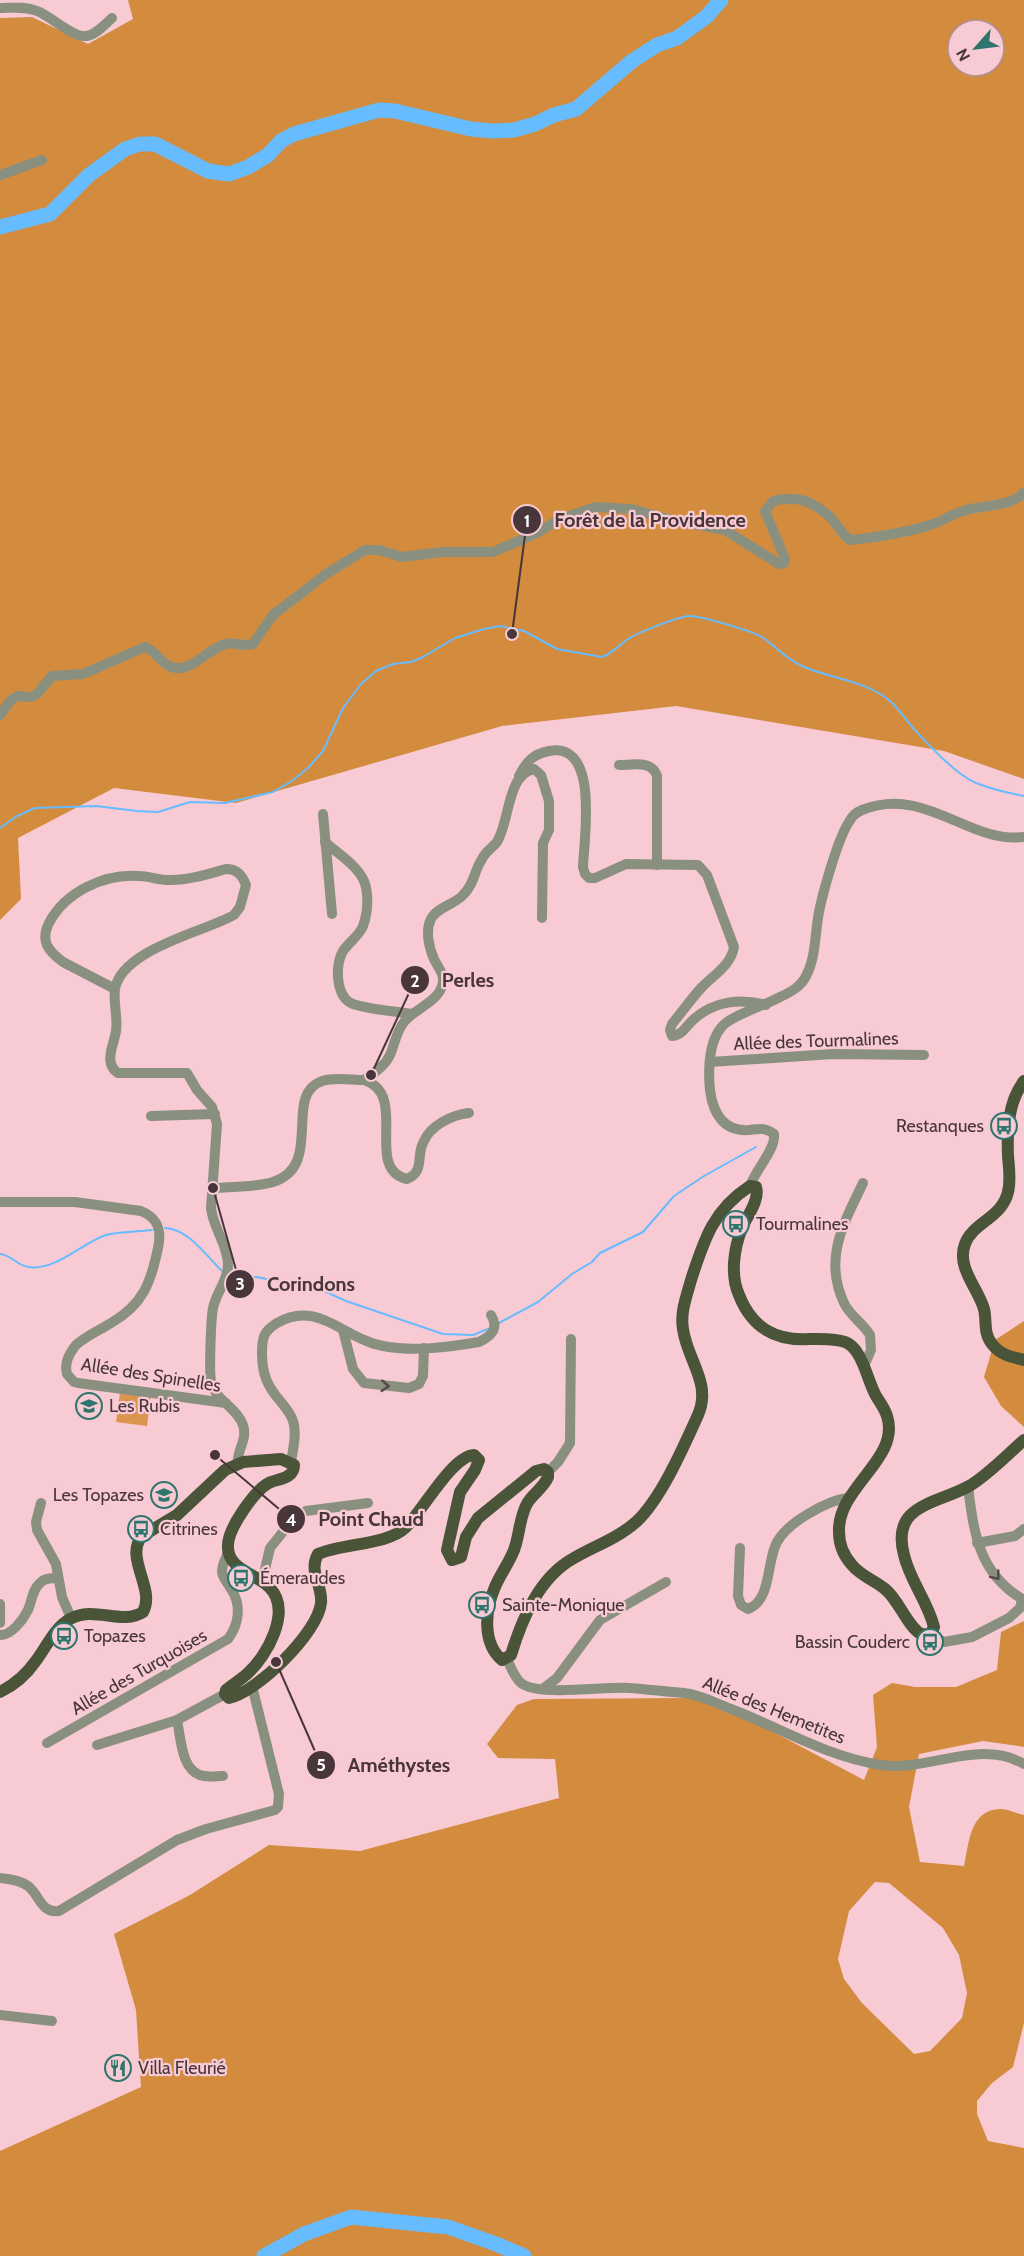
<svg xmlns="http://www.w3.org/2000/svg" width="1024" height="2256" font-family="Cabin,sans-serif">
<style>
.green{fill:#db954e}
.forest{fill:#d38b3e;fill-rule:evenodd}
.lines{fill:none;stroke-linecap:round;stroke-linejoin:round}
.stream{stroke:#67bcff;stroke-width:2}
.river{stroke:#67bcff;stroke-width:15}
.minor{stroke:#8a9080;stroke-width:10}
.major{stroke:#4a5438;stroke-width:12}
.oneway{stroke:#554848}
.labels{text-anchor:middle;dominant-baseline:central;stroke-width:4.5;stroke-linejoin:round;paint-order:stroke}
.street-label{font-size:18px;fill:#48363a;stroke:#f8cad4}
.poi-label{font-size:18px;fill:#48363a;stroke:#f8cad4;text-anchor:start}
.leader{fill:none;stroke:#48363a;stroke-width:2}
.callout-dot{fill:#48363a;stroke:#f8cad4;stroke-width:2}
.mark-label{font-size:18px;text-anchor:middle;font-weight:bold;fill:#fff}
.callout-label{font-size:20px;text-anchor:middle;font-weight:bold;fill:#48363a;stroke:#f8cad4;stroke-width:4.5;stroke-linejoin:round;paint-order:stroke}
</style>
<rect width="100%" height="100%" fill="#f8cad4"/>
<!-- green -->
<polygon class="green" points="120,1392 151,1395 147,1426 116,1422"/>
<!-- forest -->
<g class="forest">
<path d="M128 0H1024V779L944 751 676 706 502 726 236 803 114 788 18 838 21 899 0 920V18L32 17 88 44 133 19ZM958 30H994V66H958Z"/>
<polygon points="1024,1321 1024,1427 1001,1406 984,1377 995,1340"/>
<path d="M1024 1621V1747L983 1741 919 1754 909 1807 920 1862 964 1866C969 1845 969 1809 1001 1809 1008 1809 1017 1814 1024 1815V2023L1013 2067 992 2083 977 2101V2114L988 2141 1024 2148V2256H0V2151L141 2087 136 2010 114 1934 190 1895 269 1845 360 1851 559 1798 555 1759 498 1758 487 1744 517 1705 534 1699 692 1698 728 1708 864 1780 877 1747 873 1695 892 1683 915 1687H956L997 1670 1001 1632ZM875 1882 889 1883 943 1928 959 1955 967 1993 962 2018 930 2051 914 2054 862 2003 844 1979 838 1959 849 1911Z"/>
</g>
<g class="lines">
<!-- stream -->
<g class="stream">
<path d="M0 828 17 816 35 808 96 806 137 811 158 812 190 802 225 803 273 792 292 781 309 767 323 751 343 708 361 684 376 671 393 664 411 662 423 657 455 638 484 629 500 626 524 631 557 649 602 657C613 653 619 645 628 639 639 632 675 618 688 616 698 615 752 631 762 637 777 647 784 658 802 666 831 679 865 680 890 701 899 709 906 720 914 729 930 746 955 774 976 783 991 789 1008 793 1024 796"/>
<path d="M165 1228C189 1229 207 1257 223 1272"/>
<path d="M0 1254C12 1255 17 1266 29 1267 55 1271 82 1243 106 1235 120 1231 137 1232 152 1230"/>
<polyline points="235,1277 257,1277 324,1291 346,1301 443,1334 473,1335 488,1329"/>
<polyline points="499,1323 538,1302 572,1274 592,1262 600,1253 643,1232 674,1196 704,1176 756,1147"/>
</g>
<!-- river -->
<g class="river">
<polyline points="0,227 50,214 89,175 125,149 140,144 155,144 208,171 229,174 248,167 268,155 281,141 294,134 379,110 395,111 471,129 493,131 514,130 535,124 554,115 576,109 632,61 657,45 677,38 706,17 721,0"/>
<polyline points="264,2256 304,2234 351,2217 448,2227 496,2244 524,2256"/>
</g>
<!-- minor -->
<g class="minor">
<path d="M0 8C12 8 25 6 37 11 51 16 73 38 86 36 96 35 105 24 112 18"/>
<polyline points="0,175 42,160"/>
<path d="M0 715 10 701 17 696 31 697 37 694 52 676 83 674 145 647C156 651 161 663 171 667 192 674 207 648 226 644 236 642 242 647 253 644L273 615 326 574 365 550H379L402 557 442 552H493L537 533 558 520 595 507 631 509 668 519 725 530 779 564 784 563 785 559 765 511 773 501C797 495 813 501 831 518 838 526 842 534 850 540 879 537 906 533 933 524 943 521 952 514 963 511 979 505 1013 507 1024 492"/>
<path d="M619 765C633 765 652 760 657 776V865"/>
<path d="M519 776C526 762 533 754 549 751 600 741 584 839 583 867L585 874 589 878H595L626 864 698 865 707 875 734 947C731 965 714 975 702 987 691 999 682 1012 672 1024L670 1030 672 1036C683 1035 686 1026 694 1019 714 1001 741 998 766 1005"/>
<polyline points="323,814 332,914"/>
<path d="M325 842C337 853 357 865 364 881 369 893 368 913 363 926 360 935 349 942 343 951 335 964 335 997 353 1004 371 1010 394 1011 412 1014"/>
<path d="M115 989 63 962C48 951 40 941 49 923 65 892 105 873 139 876 150 876 160 881 171 880 190 880 208 874 226 869 237 869 242 875 246 885L240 907 234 915C204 932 122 949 115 989 113 1001 118 1017 116 1031 114 1045 103 1063 118 1073H187L197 1090 212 1107 217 1124 211 1208C213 1228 228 1245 228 1265 228 1280 216 1293 213 1308 211 1318 209 1371 211 1381 214 1400 237 1407 243 1425 248 1440 236 1451 238 1464"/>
<polyline points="710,1062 833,1054 924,1055"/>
<path d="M364 1080C374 1073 385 1066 390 1055 395 1044 396 1032 404 1022 415 1008 444 1000 443 979 443 972 437 966 434 959 429 948 425 930 431 919 437 907 454 905 463 895 474 885 474 871 482 859 485 852 492 848 497 842 510 821 507 774 534 769L541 775 549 801V830L543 843 542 918"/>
<polyline points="151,1116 215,1114"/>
<path d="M863 1183C844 1223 823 1258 844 1303 850 1316 863 1323 870 1335L871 1350 864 1366"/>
<path d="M750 1186C756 1169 776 1149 774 1134 765 1127 759 1129 749 1130 723 1132 713 1113 710 1090 708 1070 708 1036 727 1022 742 1012 763 1006 780 997 791 992 802 986 807 974 816 956 815 932 819 912 823 892 838 838 849 822 852 816 857 812 862 810 926 785 968 844 1024 837"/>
<path d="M212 1188C229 1187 258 1187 273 1182 325 1165 282 1095 322 1081 334 1077 351 1080 364 1080 410 1094 363 1169 407 1179 425 1171 416 1157 423 1143 430 1125 452 1115 469 1113"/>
<path d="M0 1202H75L141 1211C158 1218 162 1230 158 1248 151 1282 143 1305 111 1323 100 1330 86 1336 76 1345 69 1354 64 1363 67 1374L74 1382 78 1383 226 1403"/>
<polyline points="343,1330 353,1369 364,1383 409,1388 419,1384 423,1376 424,1348"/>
<path d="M291 1462C293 1449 297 1434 293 1421 291 1414 286 1408 281 1402 267 1386 262 1374 262 1353 262 1337 264 1331 277 1323 318 1299 344 1339 383 1346 414 1352 449 1347 479 1342 492 1336 499 1328 491 1315"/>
<polyline points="548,1472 558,1462 570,1443 571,1339"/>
<path d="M968 1487C974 1534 979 1574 1024 1600"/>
<polyline points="41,1503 36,1522 37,1530 56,1564 62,1597 71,1618"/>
<polyline points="977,1543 1015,1536 1024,1529"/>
<path d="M740 1548 738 1596 741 1605 748 1609C772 1600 766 1562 777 1542 784 1530 796 1521 808 1514 821 1506 833 1500 847 1498"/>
<polyline points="262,1582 270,1548 294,1518 306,1511 368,1503"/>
<polyline points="0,1604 0,1623"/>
<path d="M0 1635C11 1636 23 1620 28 1610 32 1601 32 1590 40 1583 45 1578 51 1578 58 1578"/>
<polyline points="930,1635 944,1642 972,1637 1009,1618 1020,1608 1022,1600"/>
<path d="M507 1659C511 1667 514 1677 521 1683 538 1697 606 1686 629 1688 648 1689 666 1692 684 1693 701 1695 716 1703 731 1709 781 1728 827 1757 881 1765 929 1772 979 1738 1024 1764"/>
<polyline points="544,1688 557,1678 600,1620 666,1582"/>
<path d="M177 1720C181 1738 181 1773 204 1776 210 1777 217 1776 223 1776"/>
<path d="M47 1743 228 1639C239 1624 242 1605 231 1589 228 1583 223 1579 222 1572 222 1565 225 1559 228 1553"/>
<polyline points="97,1745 177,1720 225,1694"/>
<path d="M0 1878C9 1879 20 1880 28 1886 40 1895 40 1913 59 1911L177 1840 206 1829 275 1810 278 1807 279 1794 252 1686"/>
<polyline points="0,2015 52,2021"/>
</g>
<!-- major -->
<g class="major">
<path d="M1024 1081C1008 1102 1007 1130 1008 1156 1009 1168 1011 1180 1008 1192 1002 1218 972 1223 965 1244 956 1267 978 1288 984 1309 987 1321 983 1333 992 1344 1000 1355 1012 1357 1024 1360"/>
<path d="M0 1692C14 1685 26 1675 35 1662 46 1648 54 1628 70 1619 94 1605 122 1626 143 1612 156 1589 124 1558 142 1536L177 1515 225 1470 243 1462 281 1459 294 1465C294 1470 293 1473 288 1476 282 1480 273 1480 267 1484 253 1493 228 1529 228 1545 226 1569 257 1574 270 1588 292 1611 267 1656 248 1673 242 1679 233 1684 226 1690L225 1694 229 1698C257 1692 318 1633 321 1603 323 1585 308 1572 318 1554 343 1543 387 1545 405 1528 422 1512 452 1456 474 1455L479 1460 475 1470 460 1492 447 1550 452 1560 461 1557 466 1537 478 1518 536 1471 544 1469 548 1472V1477C544 1487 534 1493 528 1502 519 1516 520 1535 514 1550 509 1563 500 1575 495 1587 485 1610 482 1643 502 1660L511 1655C522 1619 539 1577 574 1558 595 1546 618 1538 636 1522 661 1499 684 1446 698 1415 712 1383 687 1360 683 1329 680 1312 687 1295 691 1280 704 1240 713 1210 750 1186L756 1187C760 1200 747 1216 742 1228 734 1248 730 1275 739 1295 752 1328 775 1341 809 1339 821 1339 835 1338 845 1342 851 1344 855 1349 858 1354 866 1367 869 1383 876 1396 880 1402 885 1409 887 1416 901 1459 837 1487 839 1532 839 1545 843 1555 852 1565 861 1576 874 1580 885 1589 899 1600 907 1626 921 1634L930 1635 934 1627C928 1602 910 1581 904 1555 890 1503 939 1504 971 1485 990 1473 1007 1455 1024 1440"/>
</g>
</g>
<!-- one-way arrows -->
<defs><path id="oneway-chevron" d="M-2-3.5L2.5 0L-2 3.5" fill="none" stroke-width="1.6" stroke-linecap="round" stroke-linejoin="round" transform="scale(1.5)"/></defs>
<g class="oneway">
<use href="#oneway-chevron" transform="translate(385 1386) rotate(4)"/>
<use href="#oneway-chevron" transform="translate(996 1576) rotate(52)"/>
</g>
<!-- icons -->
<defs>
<symbol id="bus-ring" viewBox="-11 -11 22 22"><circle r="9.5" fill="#f8cad4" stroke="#2e756d" stroke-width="1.5"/><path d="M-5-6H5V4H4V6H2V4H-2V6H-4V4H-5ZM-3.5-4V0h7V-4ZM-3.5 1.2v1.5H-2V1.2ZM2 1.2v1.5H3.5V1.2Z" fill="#2e756d"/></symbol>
<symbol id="school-ring" viewBox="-11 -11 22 22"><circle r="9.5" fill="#f8cad4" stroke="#2e756d" stroke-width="1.5"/><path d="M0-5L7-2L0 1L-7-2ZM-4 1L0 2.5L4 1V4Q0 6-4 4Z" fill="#2e756d"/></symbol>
<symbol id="restaurant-ring" viewBox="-11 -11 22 22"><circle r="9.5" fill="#f8cad4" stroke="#2e756d" stroke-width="1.5"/><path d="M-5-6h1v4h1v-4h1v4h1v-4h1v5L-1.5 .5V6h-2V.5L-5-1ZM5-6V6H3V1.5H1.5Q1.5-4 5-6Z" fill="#2e756d"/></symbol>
</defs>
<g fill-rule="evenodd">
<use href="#bus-ring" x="989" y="1111" width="30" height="30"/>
<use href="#bus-ring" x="721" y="1209" width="30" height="30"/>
<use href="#school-ring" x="74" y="1391" width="30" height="30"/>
<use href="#school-ring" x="149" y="1480" width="30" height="30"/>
<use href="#bus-ring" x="126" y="1514" width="30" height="30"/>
<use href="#bus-ring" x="226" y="1563" width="30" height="30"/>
<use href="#bus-ring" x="467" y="1590" width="30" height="30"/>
<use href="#bus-ring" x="49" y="1621" width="30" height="30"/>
<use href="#bus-ring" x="915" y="1627" width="30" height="30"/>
<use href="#restaurant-ring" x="103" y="2053" width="30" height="30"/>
</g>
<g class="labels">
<!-- street labels -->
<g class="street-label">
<text transform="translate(816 1041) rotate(-2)">Allée des Tourmalines</text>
<text transform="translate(151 1375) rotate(9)">Allée des Spinelles</text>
<text transform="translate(139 1672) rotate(-30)">Allée des Turquoises</text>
<text transform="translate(774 1710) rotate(22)">Allée des Hemetites</text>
</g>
<!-- poi labels -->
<g class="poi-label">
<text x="984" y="1126" text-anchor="end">Restanques</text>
<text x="756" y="1224">Tourmalines</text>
<text x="109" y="1406">Les Rubis</text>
<text x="144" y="1495" text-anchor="end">Les Topazes</text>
<text x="160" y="1529">Citrines</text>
<text x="260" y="1578">Émeraudes</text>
<text x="502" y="1605">Sainte-Monique</text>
<text x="84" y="1636">Topazes</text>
<text x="910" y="1642" text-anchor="end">Bassin Couderc</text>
<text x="138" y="2068">Villa Fleurié</text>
</g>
</g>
<!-- callouts -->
<path class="leader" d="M512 634L527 520M371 1075L415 980M213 1188L240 1284M215 1455L291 1519M276 1662L321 1765"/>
<g class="callout-dot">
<circle cx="512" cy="634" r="6"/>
<circle cx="371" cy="1075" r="6"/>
<circle cx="213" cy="1188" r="6"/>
<circle cx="215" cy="1455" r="6"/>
<circle cx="276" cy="1662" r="6"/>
<circle cx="527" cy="520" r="15"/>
<circle cx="415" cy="980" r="15"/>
<circle cx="240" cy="1284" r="15"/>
<circle cx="291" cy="1519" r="15"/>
<circle cx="321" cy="1765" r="15"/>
</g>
<g class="mark-label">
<text x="527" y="527">1</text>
<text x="415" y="987">2</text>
<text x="240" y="1290">3</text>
<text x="291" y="1526">4</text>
<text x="321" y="1771">5</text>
</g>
<g class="callout-label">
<text x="650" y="527">Forêt de la Providence</text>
<text x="468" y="987">Perles</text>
<text x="311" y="1291">Corindons</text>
<text x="371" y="1526">Point Chaud</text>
<text x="399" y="1772">Améthystes</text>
</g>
<!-- north arrow -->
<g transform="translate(976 48) rotate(242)"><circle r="28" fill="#f8cad4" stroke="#b28f96" stroke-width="1.5"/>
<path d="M0-4.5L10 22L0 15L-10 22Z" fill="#2e756d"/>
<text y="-9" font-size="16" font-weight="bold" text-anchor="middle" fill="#48363a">N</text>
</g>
</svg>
